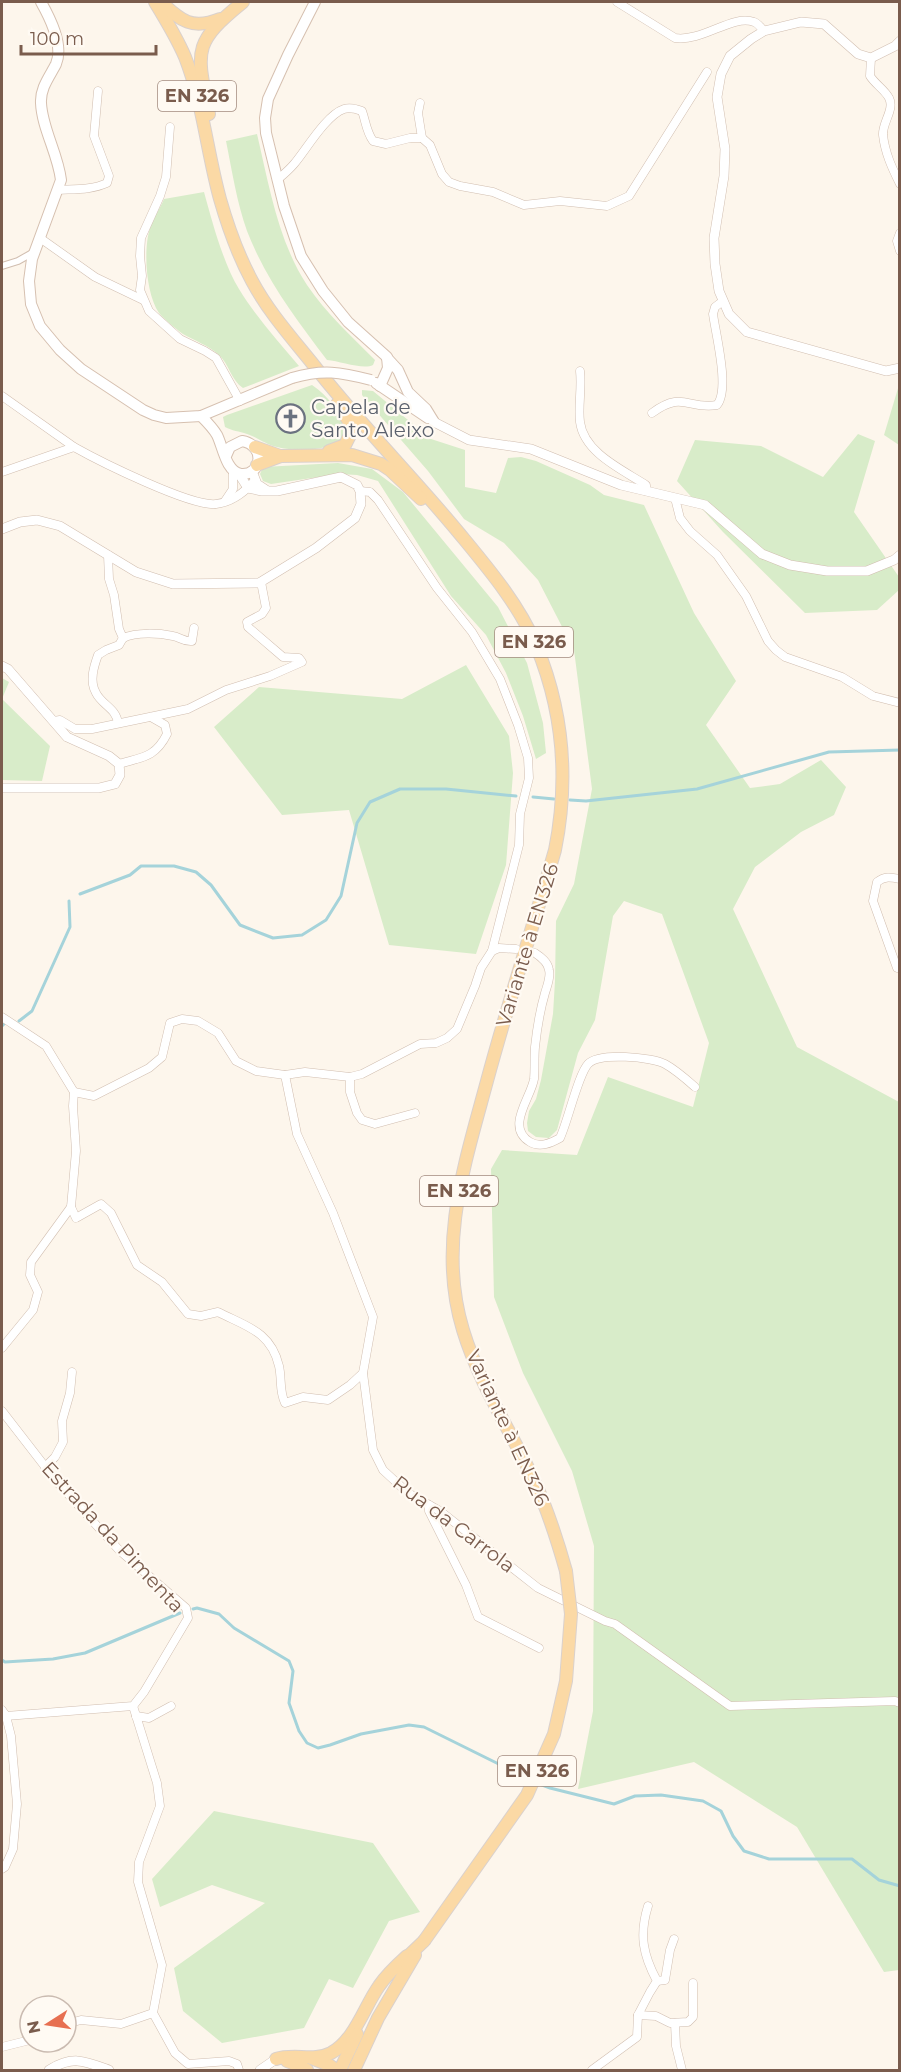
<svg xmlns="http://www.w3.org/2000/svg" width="901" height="2072" font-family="Montserrat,sans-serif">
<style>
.green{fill:#d8ecc9}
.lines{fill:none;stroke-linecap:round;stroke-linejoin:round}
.stream{stroke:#a5d3da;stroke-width:3}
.pedestrian-casing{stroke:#d1beb0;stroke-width:8}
.minor-casing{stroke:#d1beb0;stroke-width:9}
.tertiary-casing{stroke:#d1beb0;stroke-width:10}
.secondary-casing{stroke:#d6c0b0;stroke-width:12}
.primary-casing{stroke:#dad1cd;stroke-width:14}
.pedestrian{stroke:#fff;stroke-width:6}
.minor{stroke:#fff;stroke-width:8}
.tertiary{stroke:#fff;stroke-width:9}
.secondary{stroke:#fff;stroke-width:10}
.primary{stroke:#fbd9a5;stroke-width:12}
.secondary-bridge-casing{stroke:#d6c0b0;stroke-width:12;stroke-linecap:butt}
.primary-bridge-casing{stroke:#dad1cd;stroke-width:14;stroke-linecap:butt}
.secondary-bridge{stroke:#fff;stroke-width:10}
.primary-bridge{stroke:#fbd9a5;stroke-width:12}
.labels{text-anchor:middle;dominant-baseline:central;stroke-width:4.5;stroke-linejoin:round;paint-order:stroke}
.shield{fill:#fffaf3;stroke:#a28b7f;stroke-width:1.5}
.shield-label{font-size:18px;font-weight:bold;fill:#7a5c4d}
.worship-label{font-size:20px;fill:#5b616d;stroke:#fffaf3;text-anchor:start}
.street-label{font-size:20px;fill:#7a5c4d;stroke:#fffaf3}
</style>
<rect width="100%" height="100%" fill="#fdf6ec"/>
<!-- green -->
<g class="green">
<path d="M257 134C269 185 278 241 307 285 326 313 351 336 375 360L373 365C363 370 340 361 327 360 296 319 266 280 247 231 237 203 232 171 226 141Z"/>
<path d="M204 192C212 221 223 263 239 289 256 317 278 341 299 366L243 388C231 380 229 364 219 355 208 345 195 341 183 334 176 329 165 320 159 313 146 294 143 250 150 228 153 218 160 209 164 199Z"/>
<path d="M312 385C329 396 341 414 347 434 333 452 297 452 277 447 266 445 257 437 247 434 239 431 232 431 225 427L223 417 227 415Z"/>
<polygon points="899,385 900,445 899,445 884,435"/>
<polygon points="362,390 373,391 431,439 465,450 465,487 496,493 508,458 521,457 536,461 590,485 604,495 644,505 694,613 736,681 706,725 750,788 780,784 821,760 846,787 834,815 801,832 755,867 733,909 797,1047 899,1102 899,1970 884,1972 797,1827 694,1762 578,1789 593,1711 594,1546 572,1471 523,1373 494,1297 491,1169 502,1150 577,1155 608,1077 693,1107 709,1043 662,914 624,901 613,916 595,1020 578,1053 557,1130 549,1138 536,1137 528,1131 527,1123 529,1111 536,1099 541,1080 553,1014 555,981 556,921 574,884 592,789 574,650 538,580 504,543 464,519 428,471 362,395"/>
<polygon points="858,434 875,441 854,512 899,577 899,590 877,610 805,613 723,532 677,481 695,440 761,446 823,477"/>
<polygon points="338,463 372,469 403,492 498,607 527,663 543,723 546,753 536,759 523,716 506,673 486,635 451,596 378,481 357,475 339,474 271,484 263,481 260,474 263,467"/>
<polygon points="466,665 509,736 513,773 506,865 476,954 389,945 349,810 282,815 214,727 259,687 402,699"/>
<polygon points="2,678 9,682 2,699 50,746 42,781 2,780"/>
<polygon points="214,1811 373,1843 420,1912 389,1921 353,1988 329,1979 304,2028 222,2043 183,2011 174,1968 265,1903 212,1885 160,1907 152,1879"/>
</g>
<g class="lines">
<!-- stream -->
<g class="stream">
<polyline points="533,797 554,799"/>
<polyline points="570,800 586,801 697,789 829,752 900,750"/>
<polyline points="80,894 130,875 141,866 174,866 196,872 211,885 240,925 273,938 302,935 326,920 341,896 357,823 370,802 400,789 446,789 516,796"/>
<polyline points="19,1021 32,1011 70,927 69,901"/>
<polyline points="2,1026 4,1024"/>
<polyline points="193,1609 197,1608 219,1614 234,1628 289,1661 293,1671 289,1703 299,1731 307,1743 318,1748 330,1745 361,1734 409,1725 424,1727 531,1780"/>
<polyline points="2,1660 5,1662 53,1659 85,1653 180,1613"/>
<polyline points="537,1783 550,1788 614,1804 635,1796 661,1795 703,1801 721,1811 733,1836 744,1851 769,1859 852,1859 879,1880 900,1886"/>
</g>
<defs>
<polyline id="pedestrian" points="2,266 18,261 34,252"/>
<g id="minor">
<path d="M617 2 675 38C703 42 732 14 754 22 758 23 761 28 764 31"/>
<path d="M871 58 870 76C875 84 885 90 889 98 895 109 882 123 883 135 885 153 892 168 900 184"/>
<polyline points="420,103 418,113 422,138"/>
<polyline points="170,127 166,177 160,196 141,238 140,256 142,276 140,290 149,311 180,339 205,351 216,358 240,401"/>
<path d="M277 180C283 175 289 170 294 164 306 150 326 115 344 109 350 107 356 109 362 111 366 122 366 131 373 141L386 144 410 138H422L430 145 442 174 449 182 460 186 493 192 524 205 560 201 607 206 629 196 707 72"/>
<path d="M58 190C74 189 92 190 107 183L109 176 94 136 98 91"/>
<polyline points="900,233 897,241 900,251"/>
<polyline points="40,238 95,277 143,300"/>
<path d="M580 371C582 388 578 406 580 422 584 453 623 470 646 485V491"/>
<polyline points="2,396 74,447"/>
<path d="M652 413C683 390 688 410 717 405 730 389 716 336 713 314L715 307 723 301"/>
<path d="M2 472 74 447C99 461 191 507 216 504 232 502 245 492 255 480"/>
<polyline points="360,491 370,492 378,500 437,588 472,632 500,679 518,725 528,758 529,778 520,814 519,845 492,951"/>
<polyline points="675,498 680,518 690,531 717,555 729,572 746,596 768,641 776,650 785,657 842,677 873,696 900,703"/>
<polyline points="225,501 233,489 233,471"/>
<polyline points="108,555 109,579 114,595 119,629 123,638"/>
<path d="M123 638C137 632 158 633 173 636 180 637 184 642 192 641L194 628"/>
<polyline points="54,721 60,720 75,729 92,729 188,709 226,690 270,676 302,662 299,658 283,657 248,627 247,622 262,614 266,608 261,582"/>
<path d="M118 723C116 708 102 705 96 693 89 681 94 666 98 655L106 650 119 645 123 638"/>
<path d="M119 764C142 757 155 758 167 734L165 725 151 717"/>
<path d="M535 953C541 957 548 962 549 970 551 977 547 986 545 993 540 1010 537 1028 535 1047 534 1058 535 1069 534 1079 531 1098 505 1127 530 1142 540 1148 551 1143 560 1138 568 1121 578 1075 588 1064 599 1052 652 1057 665 1064 676 1070 686 1079 695 1087"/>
<path d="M897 968 873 901 877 882C885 876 890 877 900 879"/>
<polyline points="2,1017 46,1046 74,1092 73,1106 76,1151 71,1207 31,1262 30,1275 38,1292 33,1310 2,1348"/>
<polyline points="285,1075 297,1134 333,1213 373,1317 363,1373 373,1450 383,1470 408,1493 440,1511 538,1588 605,1621 615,1624 730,1706 895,1701 900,1703"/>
<polyline points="350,1077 350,1092 357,1113 362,1120 375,1124 415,1113"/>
<polyline points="74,1092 94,1096 149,1068 162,1057 170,1023 182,1019 198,1021 218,1033 236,1061 256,1071 285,1075 305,1072 350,1077 362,1074 420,1044 436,1043 447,1038 457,1029 475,986 481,968 492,951 499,948 516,949"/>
<path d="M71 1207 76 1218 101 1204 111 1213 137 1265 162 1282 188 1314 201 1316 218 1312C245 1326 271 1331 279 1366 282 1379 279 1391 285 1403L303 1397 328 1400 350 1385 363 1373"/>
<polyline points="2,1411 57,1482 119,1550 186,1608 188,1618 144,1692 133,1706 6,1716 2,1710"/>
<polyline points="45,1467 55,1457 63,1442 62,1421 70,1393 72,1372"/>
<polyline points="429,1505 429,1511 466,1585 478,1617 539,1648"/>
<polyline points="133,1706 157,1783 160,1806 139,1862 138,1882 162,1965 153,2013 175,2053 188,2064 229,2061 237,2064 239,2070"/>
<polyline points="136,1716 149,1718 171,1706"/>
<polyline points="2,1869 5,1867 13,1849 17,1804 11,1736 6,1716"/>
<polyline points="657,1981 665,1980 670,1950 674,1939"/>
<polyline points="638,2015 656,2016 670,2023 688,2022 693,2017 693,1983"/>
<polyline points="675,2023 676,2046 682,2070"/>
<polyline points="66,2024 81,2020 121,2024 153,2013"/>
<polyline points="2,2047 30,2040"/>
<path d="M592 2070 637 2037 638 2015 650 1992 657 1981C643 1955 639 1935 648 1906"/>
</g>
<g id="tertiary">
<polyline points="900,41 895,46 871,58 858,54 824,24 801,22 764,31 751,39 730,56 721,74 717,97 725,149 724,176 714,238 715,264 719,291 729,314 747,332 886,371 900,368"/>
<polyline points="434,422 469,440 531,449 621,485 705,505 762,554 790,565 827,571 867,571 894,560 900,555"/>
<polyline points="252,471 257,484 266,490"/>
<polyline points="2,529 20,522 37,520 60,526 136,572 173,584 259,583 316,548 355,518 361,504 360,491 357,485 341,477 277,491 262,491 248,488 239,474"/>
<polyline points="2,666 8,669 67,737 109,756 119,764 120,775 115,784 99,788 2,788"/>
<path d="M49 2070C73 2055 85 2061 109 2070"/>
<polyline points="260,2070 276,2059"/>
</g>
<g id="secondary">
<path d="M41 2C50 18 64 45 56 64 50 76 40 88 41 103 42 128 58 154 61 180L32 259 29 281 31 304 40 326 60 350 81 369 143 410 154 415 166 418 201 416 292 378"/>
<polyline points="315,2 288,55 268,99 265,118 266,133 284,206 301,256 323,291 348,322 387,357 388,368 380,386"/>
<polyline points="387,358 398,370 408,392 426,409 434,422"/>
<polyline points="376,383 428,418"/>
<path d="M201 416C207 422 213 428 217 435 223 447 226 472 241 474 262 476 266 445 242 441L230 447 226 456"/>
</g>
<g id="primary">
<path d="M155 2C166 20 177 38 185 57 203 103 207 152 220 199 228 227 238 255 252 281 268 311 291 337 312 363 358 422 411 475 459 533 487 567 518 603 536 645 563 710 569 780 555 850 533 927 508 1003 487 1081 465 1163 437 1245 463 1330 479 1383 509 1428 533 1478 547 1508 557 1539 566 1571"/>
<path d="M161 2C181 21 192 30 220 19"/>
<path d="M209 114C197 51 191 44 243 2"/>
<polyline points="255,447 280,456"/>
<polyline points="329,451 345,445 351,433 348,420 337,404"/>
<polyline points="257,465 281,456 352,455 381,464 390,470 421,499"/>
<polyline points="403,1961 424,1941"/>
<polyline points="311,2058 329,2065 336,2070"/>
<path d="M276 2059C295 2053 313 2062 331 2053 355 2040 364 2007 379 1986 387 1974 397 1965 407 1956"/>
<polyline points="287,2061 298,2065 307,2070"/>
<polyline points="340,2070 357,2034"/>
<polyline points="354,2070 378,2018 415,1955"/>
</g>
</defs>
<!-- pedestrian casing -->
<use href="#pedestrian" class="pedestrian-casing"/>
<!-- minor casing -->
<use href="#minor" class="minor-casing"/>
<!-- tertiary casing -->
<use href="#tertiary" class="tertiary-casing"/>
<!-- secondary casing -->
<use href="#secondary" class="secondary-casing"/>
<!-- primary casing -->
<use href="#primary" class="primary-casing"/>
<!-- pedestrian -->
<use href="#pedestrian" class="pedestrian"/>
<!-- minor -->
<use href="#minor" class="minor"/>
<!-- tertiary -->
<use href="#tertiary" class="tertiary"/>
<!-- secondary -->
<use href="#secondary" class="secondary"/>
<!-- primary -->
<use href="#primary" class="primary"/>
<defs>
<path id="secondary-bridge" d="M292 378C323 369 340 372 371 380"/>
<polyline id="primary-bridge" points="424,1941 527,1795 554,1734 566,1681 571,1614 566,1571"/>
</defs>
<!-- secondary-bridge casing -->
<use href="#secondary-bridge" class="secondary-bridge-casing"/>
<!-- primary-bridge casing -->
<use href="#primary-bridge" class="primary-bridge-casing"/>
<!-- secondary-bridge -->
<use href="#secondary-bridge" class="secondary-bridge"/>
<!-- primary-bridge -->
<use href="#primary-bridge" class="primary-bridge"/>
</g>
<!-- icons -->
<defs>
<symbol id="church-ring" viewBox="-11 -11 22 22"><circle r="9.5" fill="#fffaf3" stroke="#6b7280" stroke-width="1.5"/><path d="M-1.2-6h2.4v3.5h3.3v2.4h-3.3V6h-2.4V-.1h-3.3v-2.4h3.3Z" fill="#6b7280"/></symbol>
</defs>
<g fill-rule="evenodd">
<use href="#church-ring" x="274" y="402" width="33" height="33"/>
</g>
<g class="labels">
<!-- shield labels -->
<g class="shield">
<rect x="158" y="81" width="78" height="30" rx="4.5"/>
<rect x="495" y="627" width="78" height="30" rx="4.5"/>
<rect x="420" y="1176" width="78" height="30" rx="4.5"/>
<rect x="498" y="1756" width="78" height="30" rx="4.5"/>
</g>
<g class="shield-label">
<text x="197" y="96">EN 326</text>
<text x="534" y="642">EN 326</text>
<text x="459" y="1191">EN 326</text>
<text x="537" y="1771">EN 326</text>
</g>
<!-- worship labels -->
<g class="worship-label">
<text x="311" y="407">Capela de<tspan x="311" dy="23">Santo Aleixo</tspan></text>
</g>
<!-- street labels -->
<g class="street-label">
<text transform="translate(527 945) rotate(-73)">Variante à EN326</text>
<text transform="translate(508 1428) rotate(65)">Variante à EN326</text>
<text transform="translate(454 1524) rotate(37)">Rua da Carrola</text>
<text transform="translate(113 1537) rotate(47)">Estrada da Pimenta</text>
</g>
</g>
<!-- border -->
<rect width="901" height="2072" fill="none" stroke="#7a5c4d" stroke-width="6"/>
<!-- north arrow -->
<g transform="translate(48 2024) rotate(258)"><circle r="28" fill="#fffaf3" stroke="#cabbb1" stroke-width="1.5"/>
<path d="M0-4.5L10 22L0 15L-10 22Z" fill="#e76f51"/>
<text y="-9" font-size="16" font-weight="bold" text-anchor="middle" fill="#7a5c4d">N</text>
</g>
<!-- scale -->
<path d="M21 45v9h135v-9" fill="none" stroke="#7a5c4d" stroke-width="3"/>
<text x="30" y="45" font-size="18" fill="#7a5c4d" stroke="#fffaf3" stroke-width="4.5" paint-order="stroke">100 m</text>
</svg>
